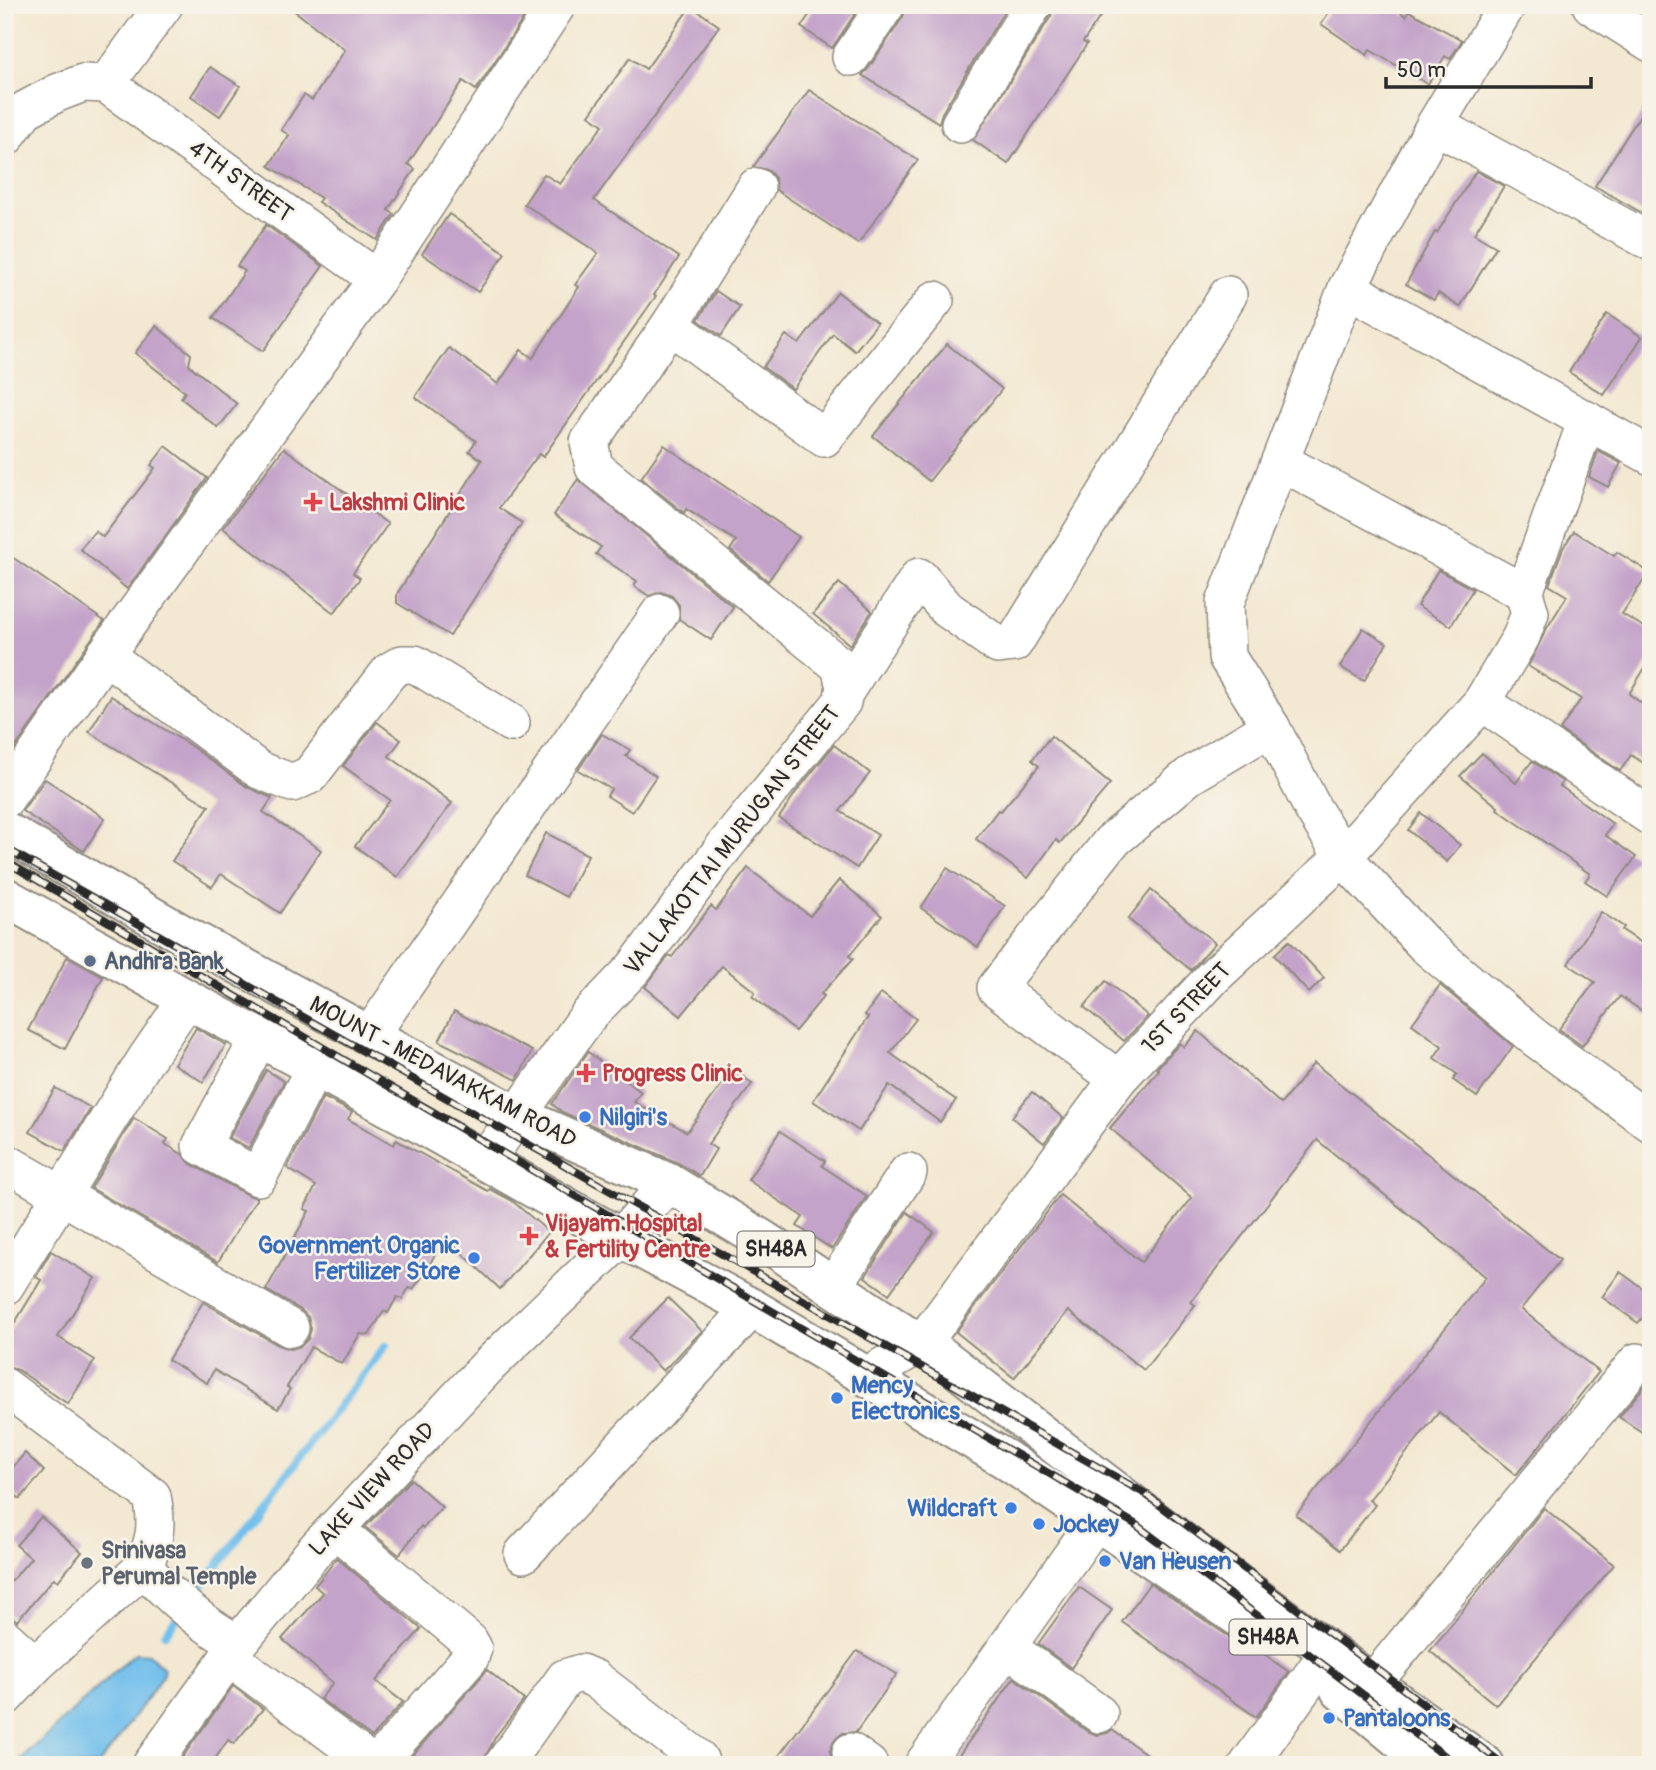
<svg xmlns="http://www.w3.org/2000/svg" width="1656" height="1770" font-family="Pangolin,sans-serif">
<style>
.water{fill:#72bfec;stroke:#4e758c;stroke-width:2}
.lines{fill:none;stroke-linecap:round;stroke-linejoin:round}
.stream{stroke:#72bfec;stroke-width:8}
.building{fill:#c3a3c9}
.minor-casing{stroke:#8f8a7e;stroke-width:40}
.major-casing{stroke:#8f8a7e;stroke-width:42}
.minor{stroke:#fff;stroke-width:37}
.major{stroke:#fff;stroke-width:38}
.rail-casing{stroke:#2b2b2b;stroke-width:8}
.rail{stroke:#f7f3e8;stroke-width:5;stroke-dasharray:16;stroke-linecap:butt}
.health-dot{fill:#e0444e;stroke:#f7f3e8;stroke-width:2.5}
.service-dot{fill:#5c6f8a;stroke:#f7f3e8;stroke-width:2.5}
.shop-dot{fill:#3f7fe0;stroke:#f7f3e8;stroke-width:2.5}
.worship-dot{fill:#6b7280;stroke:#f7f3e8;stroke-width:2.5}
.labels{text-anchor:middle;dominant-baseline:central;stroke-width:5;stroke-linejoin:round;paint-order:stroke}
.shield{fill:#f7f3e8;stroke:#686764;stroke-width:2}
.shield-label{font-size:21px;font-weight:bold;fill:#2b2b2b}
.street-label{font-size:23px;fill:#2b2b2b;stroke:#f7f3e8}
.health-label{font-size:23px;font-weight:bold;fill:#be3a42;stroke:#f7f3e8;text-anchor:start}
.service-label{font-size:23px;font-weight:bold;fill:#4e5e75;stroke:#f7f3e8;text-anchor:start}
.shop-label{font-size:23px;font-weight:bold;fill:#366cbe;stroke:#f7f3e8;text-anchor:start}
.worship-label{font-size:23px;font-weight:bold;fill:#5b616d;stroke:#f7f3e8;text-anchor:start}
</style>
<rect width="100%" height="100%" fill="#f7f3e8"/>
<filter id="ink" filterUnits="userSpaceOnUse"><feTurbulence type="fractalNoise" baseFrequency=".0143" numOctaves="2"/><feDisplacementMap in="SourceGraphic" scale="14" xChannelSelector="R" yChannelSelector="G"/><feConvolveMatrix kernelMatrix="1 2 1 2 8 2 1 2 1" color-interpolation-filters="sRGB"/></filter>
<filter id="wash" filterUnits="userSpaceOnUse"><feTurbulence type="fractalNoise" baseFrequency=".00686" numOctaves="4" result="noise"/><feDisplacementMap in="SourceGraphic" scale="28" xChannelSelector="R" yChannelSelector="G"/><feGaussianBlur stdDeviation="1.57" result="paint"/><feColorMatrix in="noise" values="0 0 0 0 0 0 0 0 0 0 0 0 0 0 0 0 0 1.4 0 .05"/><feComposite in="paint" operator="in"/></filter>
<g filter="url(#wash)">
<rect width="100%" height="100%" fill="#f3e8d1"/>
<!-- water -->
<polygon class="water" points="135,1653 149,1654 164,1669 161,1678 119,1738 98,1765 15,1765"/>
<g class="lines">
<!-- stream -->
<g class="stream">
<polyline points="190,1601 386,1345"/>
<polyline points="165,1634 180,1614"/>
</g>
</g>
<g id="blocks">
<!-- building -->
<g class="building">
<polygon points="287,5 509,5 525,16 476,90 463,81 408,164 415,169 388,210 394,214 377,240 318,202 321,198 269,166 289,135 281,130 304,95 312,100 345,50"/>
<polygon points="816,5 861,5 832,48 801,27"/>
<polygon points="907,5 1008,5 942,113 939,123 862,75 868,69 903,17"/>
<polygon points="1054,5 1108,5 1083,42 1087,44 1008,164 973,140 1051,16"/>
<polygon points="1334,5 1389,5 1406,16 1409,11 1462,40 1450,59 1445,56 1428,84 1370,50 1367,55 1321,24"/>
<polygon points="691,6 719,26 594,200 679,257 654,295 656,296 543,457 539,454 499,508 522,523 450,636 397,603 397,594 482,460 469,451 476,441 415,397 449,348 498,384 521,350 533,358 579,287 575,285 598,253 524,204 544,174 560,184 603,125 589,115 630,58 646,69"/>
<polygon points="210,67 240,86 220,116 191,96"/>
<polygon points="809,90 918,160 858,244 776,190 775,178 768,170 753,167"/>
<polygon points="1651,98 1651,218 1595,186"/>
<polygon points="1476,171 1504,186 1474,234 1496,247 1460,307 1438,293 1434,300 1406,284 1435,232 1437,233"/>
<polygon points="449,214 505,253 478,292 422,254"/>
<polygon points="266,225 323,266 263,351 213,318 245,271 237,266"/>
<polygon points="716,291 740,307 721,336 698,320"/>
<polygon points="838,292 877,323 855,351 833,334 793,389 763,367 786,335 799,344"/>
<polygon points="1607,314 1642,337 1604,395 1569,372"/>
<polygon points="156,326 191,354 189,365 237,404 218,428 181,398 185,392 135,353"/>
<polygon points="947,344 1002,389 929,481 873,436"/>
<polygon points="664,445 799,537 768,581 730,550 736,541 686,509 684,513 641,478"/>
<polygon points="166,446 207,478 127,589 80,549 95,531 103,537 155,468 151,465"/>
<polygon points="284,448 388,524 353,573 360,578 334,613 223,528"/>
<polygon points="1598,451 1621,463 1608,487 1589,477"/>
<polygon points="578,479 733,607 711,640 679,619 679,605 672,596 661,592 649,596 634,586 637,581 596,554 601,547 554,515"/>
<polygon points="1574,531 1614,556 1617,552 1649,572 1622,614 1651,631 1651,658 1629,694 1651,710 1651,768 1631,755 1620,771 1560,730 1581,699 1528,666 1547,628 1567,596 1549,585 1563,548"/>
<polygon points="5,552 104,621 5,762"/>
<polygon points="1438,570 1473,589 1451,626 1417,606"/>
<polygon points="839,583 872,611 850,645 813,614"/>
<polygon points="1363,628 1387,643 1364,681 1340,667"/>
<polygon points="111,696 191,746 247,787 272,798 263,812 321,850 280,913 221,874 212,887 172,861 209,806 89,732"/>
<polygon points="377,722 401,740 389,756 452,803 397,877 355,846 390,800 343,766"/>
<polygon points="602,734 630,750 626,756 656,776 632,812 607,796 611,789 578,770"/>
<polygon points="1051,736 1110,784 1060,843 1056,840 1028,878 976,839 998,810 1001,811 1039,766 1032,760"/>
<polygon points="834,745 870,773 840,811 878,835 857,868 779,818 796,792"/>
<polygon points="1482,753 1516,783 1532,761 1563,782 1560,786 1613,824 1605,835 1636,857 1607,896 1585,881 1590,874 1497,809 1498,807 1460,776"/>
<polygon points="45,779 105,818 84,851 22,811"/>
<polygon points="1421,813 1460,845 1447,862 1408,830"/>
<polygon points="546,833 588,855 566,897 525,875"/>
<polygon points="748,868 810,916 839,880 882,916 849,956 853,959 821,994 824,996 795,1031 752,996 755,992 722,966 681,1016 645,987 669,955 672,957 711,906 716,910"/>
<polygon points="947,868 1005,906 978,947 921,908"/>
<polygon points="1151,890 1215,943 1191,970 1128,919"/>
<polygon points="1601,912 1624,927 1622,930 1651,949 1651,1017 1620,996 1582,1046 1559,1029 1595,982 1568,964"/>
<polygon points="1289,941 1324,978 1309,993 1274,955"/>
<polygon points="67,957 103,977 65,1049 28,1030"/>
<polygon points="1106,981 1148,1016 1124,1041 1084,1007"/>
<polygon points="1440,985 1513,1046 1477,1097 1453,1080 1457,1074 1434,1058 1442,1046 1412,1024"/>
<polygon points="881,993 916,1019 890,1053 956,1100 940,1122 889,1085 859,1131 813,1101 868,1017 865,1015"/>
<polygon points="454,1011 532,1051 517,1080 439,1041"/>
<polygon points="196,1028 226,1045 203,1082 174,1064"/>
<polygon points="1198,1031 1281,1104 1314,1063 1560,1260 1521,1309 1599,1372 1516,1475 1439,1412 1369,1500 1375,1505 1340,1550 1296,1515 1486,1277 1317,1140 1191,1302 1195,1305 1144,1370 1068,1311 1014,1378 956,1332 1060,1195 1141,1262 1192,1198 1110,1128 1159,1070 1157,1068 1180,1043 1184,1047"/>
<polygon points="588,1052 641,1092 634,1102 687,1132 733,1069 752,1084 708,1144 716,1149 700,1176 678,1163 562,1112 552,1104"/>
<polygon points="266,1070 284,1081 249,1148 229,1138"/>
<polygon points="55,1088 91,1108 64,1151 30,1132"/>
<polygon points="1032,1092 1063,1118 1044,1143 1012,1117"/>
<polygon points="323,1097 352,1112 348,1119 394,1145 396,1140 488,1191 490,1189 511,1200 549,1232 500,1289 445,1237 424,1274 413,1289 409,1288 402,1299 397,1297 388,1313 384,1311 369,1335 360,1334 342,1364 311,1347 287,1387 290,1389 278,1409 214,1370 207,1383 168,1360 203,1302 280,1346 291,1349 301,1346 308,1339 311,1329 308,1317 301,1310 266,1290 309,1211 304,1209 316,1186 287,1168"/>
<polygon points="134,1118 168,1139 165,1144 182,1154 191,1164 248,1195 257,1198 218,1262 91,1188"/>
<polygon points="780,1131 825,1161 822,1166 867,1196 832,1249 797,1226 803,1217 748,1180"/>
<polygon points="907,1212 934,1232 889,1294 865,1277"/>
<polygon points="51,1251 95,1278 58,1337 95,1360 68,1404 18,1370 5,1366 5,1339 41,1280 36,1277"/>
<polygon points="1620,1272 1651,1294 1651,1308 1638,1323 1602,1297"/>
<polygon points="668,1298 702,1331 663,1371 629,1338"/>
<polygon points="1651,1378 1651,1438 1619,1417"/>
<polygon points="25,1453 44,1471 20,1499 5,1486 5,1476"/>
<polygon points="411,1479 442,1507 423,1528 421,1526 399,1555 365,1527"/>
<polygon points="1544,1508 1614,1565 1496,1705 1430,1651"/>
<polygon points="41,1517 82,1552 58,1581 54,1578 17,1621 5,1611 5,1588 31,1558 16,1545"/>
<polygon points="337,1558 421,1629 376,1681 403,1702 372,1737 320,1699 333,1683 282,1639 323,1593 315,1586"/>
<polygon points="1150,1583 1240,1644 1254,1647 1289,1672 1256,1717 1122,1622"/>
<polygon points="1079,1587 1112,1610 1071,1668 1038,1644"/>
<polygon points="857,1651 897,1674 856,1732 843,1733 834,1740 830,1751 833,1765 772,1765"/>
<polygon points="487,1670 524,1700 496,1736 481,1765 404,1765"/>
<polygon points="1014,1678 1087,1731 1097,1735 1107,1733 1112,1730 1162,1765 952,1765"/>
<polygon points="233,1686 263,1709 234,1744 228,1740 211,1765 177,1765"/>
</g>
</g>
</g>
<g filter="url(#ink)">
<use href="#blocks" fill-opacity="0" stroke="#8f8a7e" stroke-width="2"/>
<g class="lines">
<defs>
<g id="minor">
<polyline points="1507,5 1435,125 1347,288 1225,603 1227,657 1271,727 1313,809 1343,857 1425,945 1535,1038 1651,1123"/>
<polyline points="1591,5 1651,43"/>
<polyline points="851,57 886,5"/>
<polyline points="106,84 377,279"/>
<polyline points="106,84 164,5"/>
<polyline points="960,124 1033,5"/>
<polyline points="1435,125 1651,242"/>
<polyline points="5,138 25,110 57,93 83,83 106,84"/>
<polyline points="1347,288 1651,456"/>
<polyline points="670,325 756,187"/>
<polyline points="1280,461 1524,593"/>
<polyline points="105,655 259,770 292,783 310,775 390,671 402,664 415,664 511,723"/>
<polyline points="844,693 919,577 947,609 998,645 1014,643 1228,295"/>
<polyline points="1482,702 1651,817"/>
<polyline points="5,799 105,655 377,279 557,5"/>
<polyline points="371,1034 660,613"/>
<polyline points="259,1038 201,1146 258,1177 315,1067"/>
<polyline points="1118,1079 996,988 1111,842 1189,776 1271,727"/>
<polyline points="485,1161 588,1016 634,968 724,847 842,702 845,687 840,666 594,467 589,442 670,325 824,438 935,300"/>
<polyline points="5,1162 290,1328"/>
<polyline points="5,1286 146,1059 187,999"/>
<polyline points="833,1287 908,1172"/>
<polyline points="867,1376 923,1342 1118,1079 1213,977 1343,857 1482,702 1521,637 1530,613 1524,593 1587,420"/>
<path d="M5 1387 152 1496C158 1527 155 1538 144 1567L35 1665 5 1697"/>
<polyline points="335,1529 469,1641 473,1648 470,1658 376,1765"/>
<polyline points="523,1554 752,1308"/>
<path d="M144 1567C169 1597 204 1625 238 1644"/>
<polyline points="5,1638 35,1665"/>
<polyline points="1007,1647 1099,1714"/>
<polyline points="229,1657 374,1765"/>
<polyline points="1372,1684 1637,1362"/>
<polyline points="851,1752 869,1765"/>
<polyline points="151,1765 238,1644 316,1549 489,1365 621,1238 669,1183"/>
<polyline points="503,1765 565,1678 581,1673 595,1679 699,1759 701,1765"/>
<polyline points="923,1765 1097,1520"/>
<polyline points="1248,1765 1328,1653"/>
</g>
<g id="major">
<path d="M5 831 182 934 516 1115 669 1183 763 1240 904 1334 923 1342C1108 1487 1294 1629 1485 1765"/>
<polyline points="5,897 187,999 417,1122 621,1238 752,1308 1005,1459 1252,1626"/>
<polyline points="1340,1690 1430,1765"/>
</g>
</defs>
<!-- minor casing -->
<use href="#minor" class="minor-casing"/>
<!-- major casing -->
<use href="#major" class="major-casing"/>
<!-- minor -->
<use href="#minor" class="minor"/>
<!-- major -->
<use href="#major" class="major"/>
<defs>
<g id="rail">
<polyline points="5,848 1144,1493 1504,1765"/>
<polyline points="5,861 1135,1524 1457,1765"/>
</g>
</defs>
<!-- rail casing -->
<use href="#rail" class="rail-casing"/>
<!-- rail -->
<use href="#rail" class="rail"/>
</g>
</g>
<!-- markers -->
<g class="health-dot">
<path d="M309.5 491.5h7v7h7v7h-7v7h-7v-7h-7v-7h7z"/>
<path d="M582.5 1062.5h7v7h7v7h-7v7h-7v-7h-7v-7h7z"/>
<path d="M525.5 1225.5h7v7h7v7h-7v7h-7v-7h-7v-7h7z"/>
</g>
<circle class="service-dot" cx="90" cy="961" r="7"/>
<g class="shop-dot">
<circle cx="585" cy="1117" r="7"/>
<circle cx="474" cy="1258" r="7"/>
<circle cx="837" cy="1398" r="7"/>
<circle cx="1011" cy="1508" r="7"/>
<circle cx="1039" cy="1524" r="7"/>
<circle cx="1105" cy="1561" r="7"/>
<circle cx="1329" cy="1718" r="7"/>
</g>
<circle class="worship-dot" cx="87" cy="1563" r="7"/>
<g class="labels">
<!-- shield labels -->
<g class="shield">
<rect x="737.5" y="1231.5" width="77" height="35" rx="5"/>
<rect x="1229.5" y="1619.5" width="77" height="35" rx="5"/>
</g>
<g class="shield-label">
<text x="776" y="1249">SH48A</text>
<text x="1268" y="1637">SH48A</text>
</g>
<!-- street labels -->
<g class="street-label">
<text transform="translate(241 181) rotate(36)">4TH STREET</text>
<text transform="translate(732 840) rotate(-52)">VALLAKOTTAI MURUGAN STREET</text>
<text transform="translate(1186 1008) rotate(-46)">1ST STREET</text>
<text transform="translate(443 1072) rotate(28)">MOUNT - MEDAVAKKAM ROAD</text>
<text transform="translate(372 1489) rotate(-47)">LAKE VIEW ROAD</text>
</g>
<!-- health labels -->
<g class="health-label">
<text x="329" y="502">Lakshmi Clinic</text>
<text x="602" y="1073">Progress Clinic</text>
<text x="545" y="1223">Vijayam Hospital<tspan x="545" dy="26">&amp; Fertility Centre</tspan></text>
</g>
<!-- service labels -->
<g class="service-label">
<text x="104" y="961">Andhra Bank</text>
</g>
<!-- shop labels -->
<g class="shop-label">
<text x="599" y="1117">Nilgiri's</text>
<text x="460" y="1245" text-anchor="end">Government Organic<tspan x="460" dy="26">Fertilizer Store</tspan></text>
<text x="851" y="1385">Mency<tspan x="851" dy="26">Electronics</tspan></text>
<text x="997" y="1508" text-anchor="end">Wildcraft</text>
<text x="1053" y="1524">Jockey</text>
<text x="1119" y="1561">Van Heusen</text>
<text x="1343" y="1718">Pantaloons</text>
</g>
<!-- worship labels -->
<g class="worship-label">
<text x="101" y="1550">Srinivasa<tspan x="101" dy="26">Perumal Temple</tspan></text>
</g>
</g>
<!-- margin -->
<rect width="1656" height="1770" fill="none" stroke="#f7f3e8" stroke-width="28"/>
<!-- scale -->
<path d="M1386 77v10h205v-10" fill="none" stroke="#2b2b2b" stroke-width="3.5"/>
<text x="1397" y="77" font-size="21" fill="#2b2b2b" stroke="#f7f3e8" stroke-width="5" paint-order="stroke">50 m</text>
</svg>
